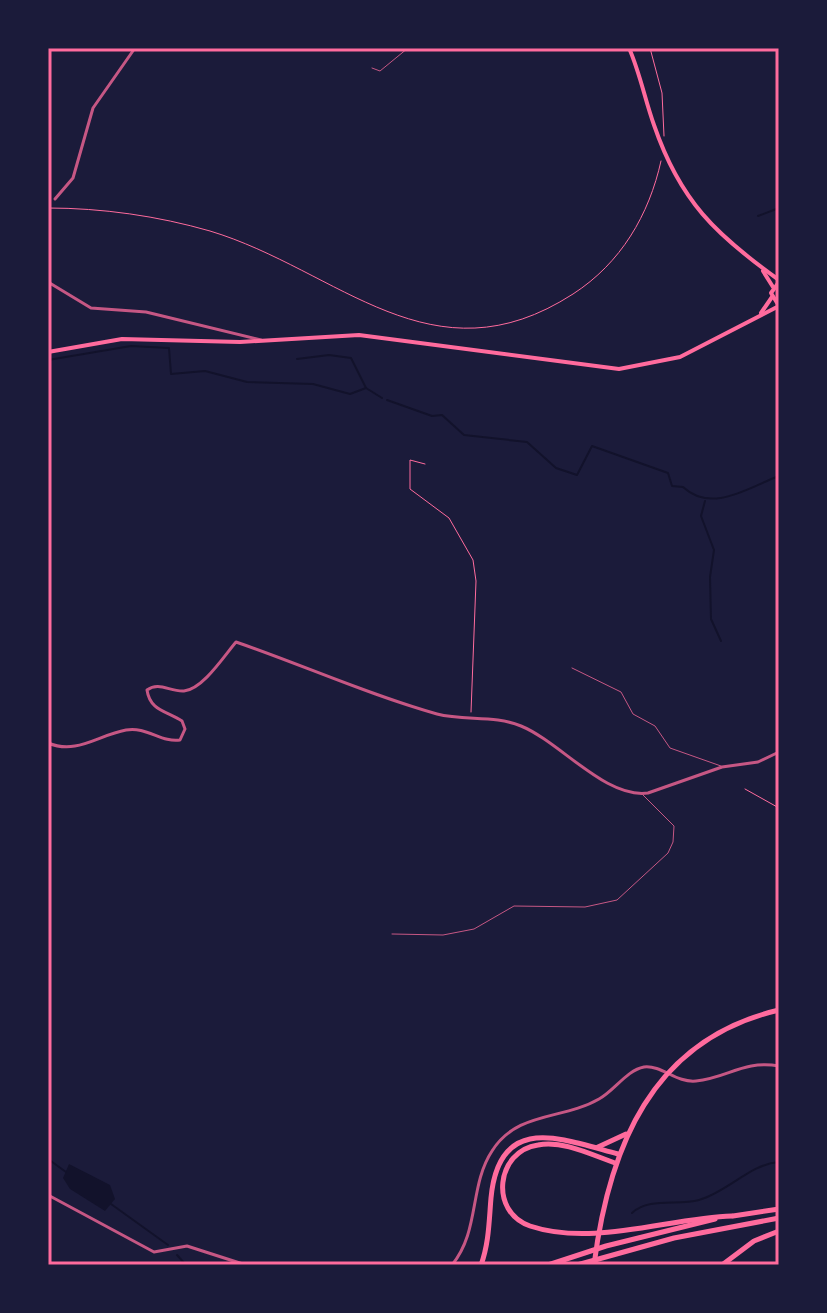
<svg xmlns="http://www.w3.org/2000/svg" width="827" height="1313" font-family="'Archivo Narrow',sans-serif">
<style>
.water{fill:#12122b}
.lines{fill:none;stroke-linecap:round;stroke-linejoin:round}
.stream{stroke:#12122b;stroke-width:2}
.path{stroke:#ff6b9d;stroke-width:1}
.service{stroke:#c65784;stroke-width:1}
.minor{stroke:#c65784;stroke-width:3}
.secondary{stroke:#ff6b9d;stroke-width:4}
.primary{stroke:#ff6b9d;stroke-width:5}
.motorway{stroke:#ff6b9d;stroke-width:5}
.neatline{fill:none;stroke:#ff6b9d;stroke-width:3}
</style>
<rect width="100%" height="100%" fill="#1b1b3a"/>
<!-- water -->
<polygon class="water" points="69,1164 110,1185 115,1199 105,1211 70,1189 63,1178"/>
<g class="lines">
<!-- stream -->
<g class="stream">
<polyline points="758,216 779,208"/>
<polyline points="297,359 329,355 351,358 366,388"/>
<polyline points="48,360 131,346 169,348 171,374 205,371 247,382 313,384 350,394 366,388 382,398"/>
<path d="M387 400 432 416 442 415 464 435 527 442 556 468 577 475 592 446 668 473 672 486 683 487C712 514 749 487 779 476"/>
<polyline points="705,501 701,516 714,550 710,577 711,619 721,641"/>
<polyline points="48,1159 66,1172"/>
<polyline points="111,1204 168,1245"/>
<path d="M632 1213C649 1197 678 1206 699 1200 728 1192 750 1164 779 1162"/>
<polyline points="177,1255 186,1265"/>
</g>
<!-- path -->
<g class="path">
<polyline points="650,48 662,93 664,136"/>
<path d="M48 208C102 208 158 216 210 231 339 270 432 385 573 294 621 263 649 215 661 161"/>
<polyline points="425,464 410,460 410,489 449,518 473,560 476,581 471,712"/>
<polyline points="745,789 779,808"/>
</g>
<!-- service -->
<g class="service">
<polyline points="372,68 380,71 408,48"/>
<polyline points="572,668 621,692 633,714 655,726 670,748 721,766"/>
<polyline points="392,934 443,935 474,929 514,906 585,907 617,900 668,853 673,842 674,826 642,794"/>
</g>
<!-- minor -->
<g class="minor">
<polyline points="55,199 73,178 93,108 135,48"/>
<polyline points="48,282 91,308 146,312 261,340"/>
<path d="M48 743C77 755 98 735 126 730 146 726 162 743 180 740L185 729 182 721C167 711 150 711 147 690 159 681 170 692 184 691 203 689 224 656 236 642 303 665 369 695 437 714 464 721 495 715 521 726 560 742 606 799 648 793L722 767 758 762 779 752"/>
<polyline points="48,1195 154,1252 187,1246 246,1265"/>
<path d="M452 1265C480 1231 469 1186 492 1151 517 1111 563 1120 599 1099 614 1091 627 1070 644 1067 662 1065 676 1083 696 1081 728 1078 743 1060 779 1066"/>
</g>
<!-- secondary -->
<g class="secondary">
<path d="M629 48C640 73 645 100 654 125 680 201 716 235 779 280"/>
<polyline points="763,271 773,287"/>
<polyline points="779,282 771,293 779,306"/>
<polyline points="761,313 772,297"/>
<polyline points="48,352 122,339 240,342 359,335 619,369 680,357 779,306"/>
</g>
<!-- primary -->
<path class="primary" d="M594 1265C609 1148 651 1040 779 1010"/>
<!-- motorway -->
<g class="motorway">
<polyline points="598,1147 626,1134"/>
<path d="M615 1163C592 1155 563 1140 538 1145 496 1151 489 1212 530 1226 593 1247 668 1218 732 1216"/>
<polyline points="733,1216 779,1209"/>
<path d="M481 1265C489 1243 489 1221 491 1198 499 1112 562 1139 618 1154"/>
<polyline points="548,1265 606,1246 715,1219"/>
<polyline points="577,1265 674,1238 779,1218"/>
<polyline points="722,1265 754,1241 779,1231"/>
</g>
</g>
<!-- border -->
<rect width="827" height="1313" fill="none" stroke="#1b1b3a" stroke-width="100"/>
<rect x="50" y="50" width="727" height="1213" class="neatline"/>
</svg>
